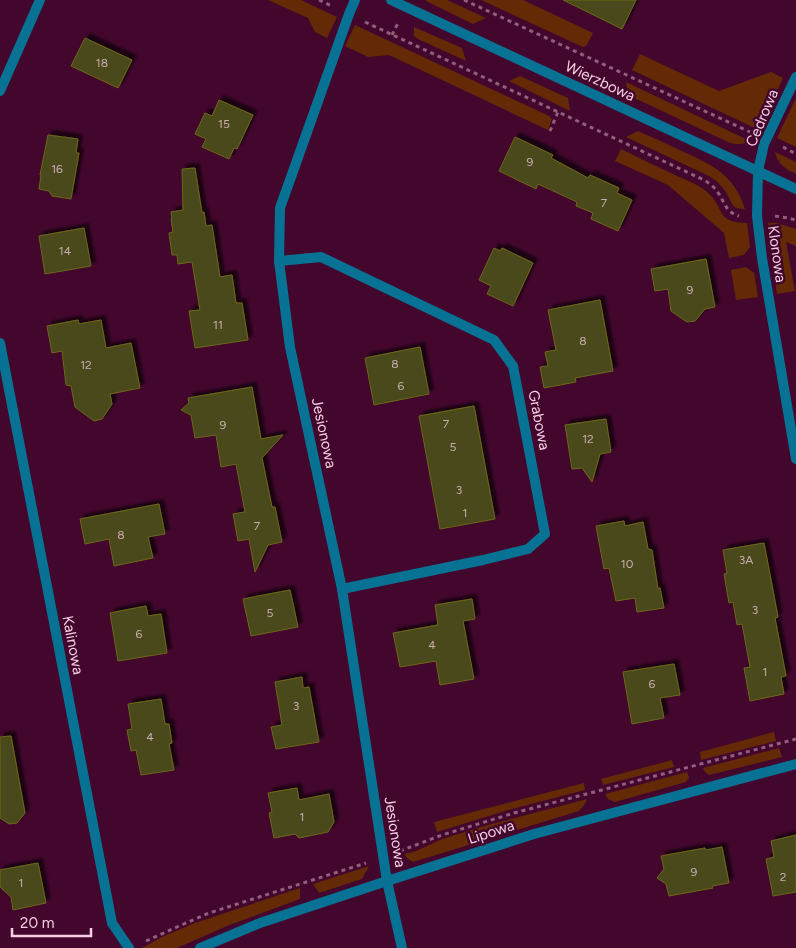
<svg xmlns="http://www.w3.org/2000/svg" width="796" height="948" font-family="Figtree,sans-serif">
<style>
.green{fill:#642a05}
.building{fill:#49481c;stroke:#6c6917;filter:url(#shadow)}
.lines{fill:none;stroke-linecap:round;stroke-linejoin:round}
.path{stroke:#915e7d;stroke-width:3;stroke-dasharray:4 4;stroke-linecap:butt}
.minor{stroke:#077294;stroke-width:10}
.tertiary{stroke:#077294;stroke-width:10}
.labels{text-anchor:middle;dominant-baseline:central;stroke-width:5;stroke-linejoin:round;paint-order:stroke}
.number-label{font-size:12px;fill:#caadb0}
.street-label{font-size:15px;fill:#f5cfe2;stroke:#43062d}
</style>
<defs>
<filter id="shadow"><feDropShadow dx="4.5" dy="-4.5" stdDeviation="1" flood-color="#0009"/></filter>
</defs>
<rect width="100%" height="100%" fill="#43062d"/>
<!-- green -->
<g class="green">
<polygon points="268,0 301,0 337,17 327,38 315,32 308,18"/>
<polygon points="426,0 447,0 486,18 473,24 426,1"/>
<polygon points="481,0 523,0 593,33 586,46 583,47"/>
<polygon points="355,25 549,116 552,119 548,130 389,55 368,57 345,46"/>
<polygon points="414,27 462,48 466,61 418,39 414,36"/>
<polygon points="640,54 719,91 771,72 783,78 759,130 632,70"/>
<polygon points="520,76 568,98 570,111 509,81"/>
<path d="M626 82 750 141C743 145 735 145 728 142L628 95Z"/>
<polygon points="796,98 796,147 777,138"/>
<path d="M638 131C654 138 669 145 684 152 714 166 734 175 745 209 732 209 733 205 727 194 723 187 716 180 709 176L626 137Z"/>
<path d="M621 149C639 158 658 167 677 176 687 180 699 185 707 192 725 207 715 223 747 223L750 247 744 255 729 258 724 233 668 185 615 161Z"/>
<path d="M775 152 796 162V174C785 169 778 164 775 152Z"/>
<polygon points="768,223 777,223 796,229 796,246 786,242 795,291 777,294 768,233"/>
<polygon points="746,267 754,273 758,297 736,300 731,270"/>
<polygon points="774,732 776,741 701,760 700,752"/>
<polygon points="779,748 782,757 709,775 705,772 703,768"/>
<polygon points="672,760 674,767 603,785 601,779"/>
<polygon points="687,772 689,778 686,782 615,802 608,799 605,794"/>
<polygon points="584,783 585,790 512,809 437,832 434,822"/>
<polygon points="587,799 585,804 579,811 413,862 408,859 404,854 416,851 442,839 488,825"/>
<polygon points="369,866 362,879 319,893 313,884"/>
<polygon points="300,888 300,899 227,926 177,948 142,948 162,937 195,923"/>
</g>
<!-- building -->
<g class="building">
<polygon points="563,0 636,0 622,29"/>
<polygon points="85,38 132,60 118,88 71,66"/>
<polygon points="219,100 253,115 237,149 234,148 229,159 202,147 206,139 195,134 205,113 212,116"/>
<polygon points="48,135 78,139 76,153 79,153 71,199 52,196 49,191 39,189 41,175 40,175"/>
<polygon points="515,137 553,155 551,158 588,178 590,175 619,188 617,193 632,200 618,231 591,219 593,213 576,206 577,202 538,184 536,189 499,171"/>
<polygon points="195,168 202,213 204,212 206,226 212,225 220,277 232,275 236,303 242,303 248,340 195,348 189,311 200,310 192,262 178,264 177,255 172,255 169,233 173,232 171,219 172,219 171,212 183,210 182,169"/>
<polygon points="84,228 91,266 45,274 39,236"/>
<polygon points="494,248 500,251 502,248 533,263 513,306 487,294 491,286 479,280"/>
<polygon points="706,259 715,307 705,309 695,321 687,322 671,311 668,289 655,291 651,269"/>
<polygon points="600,300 613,371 575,378 576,382 544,388 540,367 548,366 545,352 556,350 548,310"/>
<polygon points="78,320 79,324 101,320 106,348 131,343 140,388 110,394 112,404 102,419 94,421 75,407 71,386 66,385 62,351 52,353 47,326"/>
<polygon points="420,347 429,394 374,405 365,358"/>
<polygon points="252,387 261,439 283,435 262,458 272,507 275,507 282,542 268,545 255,572 249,539 238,541 233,514 245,512 236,464 221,467 216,435 195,438 191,415 181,410 189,403 188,398"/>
<polygon points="474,406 495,519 440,529 419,416"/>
<polygon points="606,419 611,452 600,454 592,482 582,468 572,469 565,425"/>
<polygon points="159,504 165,534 148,537 153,558 114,566 109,539 85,544 80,519"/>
<polygon points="624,521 625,526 643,522 648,549 652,550 658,589 660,588 664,608 637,612 635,598 616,601 609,568 604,569 596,526"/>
<polygon points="764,543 778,617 775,618 786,676 781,677 784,694 750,701 744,668 750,667 742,624 737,625 733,602 729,603 724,574 727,573 723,550"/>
<polygon points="290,590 298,627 251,636 243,599"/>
<polygon points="472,599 475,619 463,621 474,679 440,685 436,661 400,667 393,633 438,625 435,605"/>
<polygon points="146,606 148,616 161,614 167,653 118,661 110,613"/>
<polygon points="674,664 680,695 660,698 664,718 632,724 623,672"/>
<polygon points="302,677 303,688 309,687 319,742 276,749 271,727 282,725 275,682"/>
<polygon points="161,699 165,724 169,724 172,743 169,744 174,770 141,775 136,750 131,751 127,730 132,729 128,704"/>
<polygon points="11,736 25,813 17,823 9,824 0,818 0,737"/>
<polygon points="297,788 299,800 329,794 334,822 328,832 299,838 295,834 274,838 269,813 272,812 268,793"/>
<polygon points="796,835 796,892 773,896 766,859 774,857 771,841"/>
<polygon points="722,847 729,883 712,886 713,888 669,896 666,884 657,878 664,869 661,856 705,848 706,850"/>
<polygon points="38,863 46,903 13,910 11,897 0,887 0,870"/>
</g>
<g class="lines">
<!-- path -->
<g class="path">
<polyline points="319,0 332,6"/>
<polyline points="464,0 750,132"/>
<path d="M365 22 704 180C709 183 714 187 717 191 725 202 725 212 739 216"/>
<polyline points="392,35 398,23"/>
<polyline points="550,131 558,112"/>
<polyline points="783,147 796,154"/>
<polyline points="775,216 788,218 796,220"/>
<polyline points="400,851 442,835 514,813 796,739"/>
<polyline points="146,941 177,927 209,913 366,863"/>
</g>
<!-- minor -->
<g class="minor">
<polyline points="355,0 349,14 280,208 279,261 290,347 342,589 387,881 402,948"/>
<polyline points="796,77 764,144 758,171 757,216 762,258 796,459"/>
<polyline points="0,91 40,0"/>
<polyline points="279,261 321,257 494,340 513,366 545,534 528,549 483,560 342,589"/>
<polyline points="0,343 112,923 129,948"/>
<polyline points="200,948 260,923 387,881 534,834 796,764"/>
</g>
<!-- tertiary -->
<polyline class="tertiary" points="391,0 796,189"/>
</g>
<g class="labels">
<!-- number labels -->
<g class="number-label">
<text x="102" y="63">18</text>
<text x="224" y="124">15</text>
<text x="530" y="162">9</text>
<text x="57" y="169">16</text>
<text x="604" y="203">7</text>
<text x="65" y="251">14</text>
<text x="690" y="290">9</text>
<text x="218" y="325">11</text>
<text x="583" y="341">8</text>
<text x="395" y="364">8</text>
<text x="86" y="365">12</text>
<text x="401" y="386">6</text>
<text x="446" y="424">7</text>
<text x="223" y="425">9</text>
<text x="588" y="439">12</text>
<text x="453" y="447">5</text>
<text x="459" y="490">3</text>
<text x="465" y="513">1</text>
<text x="257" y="526">7</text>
<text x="121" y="535">8</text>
<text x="746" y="560">3A</text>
<text x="627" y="564">10</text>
<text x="755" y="610">3</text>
<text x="270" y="613">5</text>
<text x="139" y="634">6</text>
<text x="432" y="645">4</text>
<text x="765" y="672">1</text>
<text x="652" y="684">6</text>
<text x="296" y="706">3</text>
<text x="150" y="737">4</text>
<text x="302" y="817">1</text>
<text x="694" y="872">9</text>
<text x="783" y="877">2</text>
<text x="21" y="883">1</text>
</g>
<!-- street labels -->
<g class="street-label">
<text transform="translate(600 81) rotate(25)">Wierzbowa</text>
<text transform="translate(762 118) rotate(-67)">Cedrowa</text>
<text transform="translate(777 254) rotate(82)">Klonowa</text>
<text transform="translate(539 420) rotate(79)">Grabowa</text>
<text transform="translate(324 433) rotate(78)">Jesionowa</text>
<text transform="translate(73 645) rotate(79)">Kalinowa</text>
<text transform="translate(395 832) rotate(81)">Jesionowa</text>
<text transform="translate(491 832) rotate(-18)">Lipowa</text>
</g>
</g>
<!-- scale -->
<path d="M12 928v8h79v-8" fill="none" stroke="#f5cfe2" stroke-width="2.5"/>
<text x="20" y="928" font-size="15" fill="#f5cfe2" stroke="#43062d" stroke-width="4" paint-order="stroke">20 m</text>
</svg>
